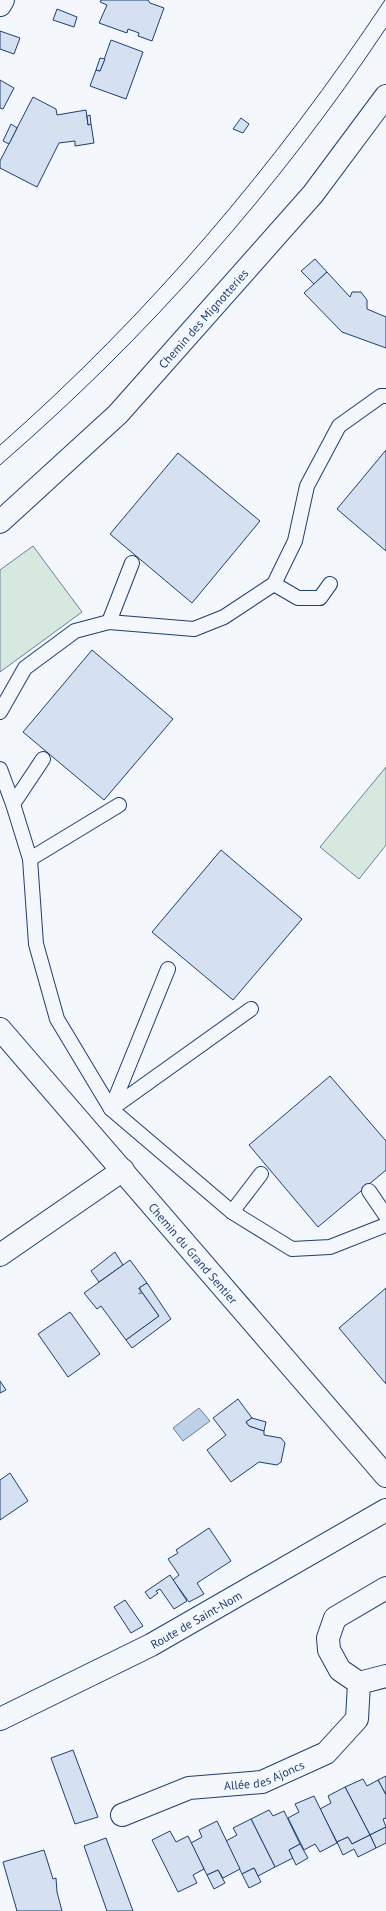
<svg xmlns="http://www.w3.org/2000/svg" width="386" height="1911" font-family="'PT Sans',sans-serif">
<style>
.green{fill:#d7e8df;stroke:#687fa3}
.water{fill:#bed0e5;stroke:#687fa3}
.building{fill:#d5e0f0;stroke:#1d3f73}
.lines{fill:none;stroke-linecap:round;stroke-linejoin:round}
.service-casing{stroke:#1d3f73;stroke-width:16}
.minor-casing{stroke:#1d3f73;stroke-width:24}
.tertiary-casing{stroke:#1d3f73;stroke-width:24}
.service{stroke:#f4f7fb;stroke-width:14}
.minor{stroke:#f4f7fb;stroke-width:22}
.tertiary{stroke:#f4f7fb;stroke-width:22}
.tram{stroke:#1d3f73;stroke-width:1}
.labels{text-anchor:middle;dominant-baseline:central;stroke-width:3;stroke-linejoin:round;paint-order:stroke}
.number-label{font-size:10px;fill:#4b6792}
.street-label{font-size:12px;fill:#1d3f73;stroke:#f4f7fb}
</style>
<rect width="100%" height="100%" fill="#f4f7fb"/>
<!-- green -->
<g class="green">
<polygon points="33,546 82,612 0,672 0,570"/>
<polygon points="386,767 386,845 359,879 320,847"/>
</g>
<!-- water -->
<polygon class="water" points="199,1408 210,1421 183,1441 173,1428"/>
<!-- building -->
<g class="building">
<polygon points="101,0 148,0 150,3 164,8 152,41 138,36 139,33 128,29 127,33 99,23 107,5 100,2"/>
<polygon points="57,9 77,17 74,27 53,20"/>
<polygon points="0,31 20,38 14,54 0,49"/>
<polygon points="111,40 143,52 126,99 90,86 96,70 100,71"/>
<polygon points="100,58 105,59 100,71 96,70"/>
<polygon points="0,80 14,88 3,109 0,108"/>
<polygon points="33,97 56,109 57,115 86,110 88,125 91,124 94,143 75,146 75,141 59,143 37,187 0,168 0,161"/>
<polygon points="90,115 91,124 88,125 87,116"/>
<polygon points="241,118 249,124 243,133 233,129"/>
<polygon points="11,124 17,128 9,144 3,141"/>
<polygon points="315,259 327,272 314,284 301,271"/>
<polygon points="327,272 350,297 352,292 361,292 367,300 367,309 386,317 386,348 342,332 304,293"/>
<polygon points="386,450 386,551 337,509"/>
<polygon points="178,453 260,521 192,603 110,534"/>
<polygon points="92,650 173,719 104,800 23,732"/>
<polygon points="221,850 302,919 233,1000 152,932"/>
<polygon points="330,1076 386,1141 386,1170 318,1227 249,1145"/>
<polygon points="115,1252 123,1265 99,1282 91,1271"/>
<polygon points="130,1260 147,1283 139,1288 159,1316 126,1340 101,1306 97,1309 84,1293"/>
<polygon points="147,1283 171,1319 132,1348 126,1340 159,1316 139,1288"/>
<polygon points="386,1288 386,1384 339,1328"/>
<polygon points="70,1312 100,1354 68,1377 38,1334"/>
<polygon points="0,1381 6,1390 0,1393"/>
<polygon points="238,1399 252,1418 246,1422 249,1426 264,1431 264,1435 281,1438 285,1443 281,1462 277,1465 259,1462 231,1482 207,1450 226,1435 213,1418"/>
<polygon points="252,1418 266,1422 264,1431 249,1426 246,1422"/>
<polygon points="10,1473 28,1501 0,1520 0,1480"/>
<polygon points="209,1528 231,1561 197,1583 204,1594 189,1602 173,1580 179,1575 168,1559 178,1553 176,1550"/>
<polygon points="170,1575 187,1601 174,1609 160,1589 156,1591 158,1593 150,1599 145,1592"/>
<polygon points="125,1600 143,1626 131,1633 114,1607"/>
<polygon points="73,1750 98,1817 75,1824 51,1758"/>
<polygon points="386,1776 386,1795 378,1780"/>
<polygon points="363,1779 367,1786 378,1780 386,1795 386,1818 383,1819 386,1827 370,1835 345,1787"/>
<polygon points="345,1787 370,1835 352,1844 348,1837 337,1842 320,1809 331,1803 328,1796"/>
<polygon points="314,1796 337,1843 320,1852 315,1844 304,1850 288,1818 299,1812 295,1804"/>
<polygon points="269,1810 273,1816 284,1811 300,1844 289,1850 293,1858 275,1867 251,1819"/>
<polygon points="251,1819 275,1867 258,1876 254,1868 242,1874 226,1841 237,1835 233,1828"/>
<polygon points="217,1821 240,1869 223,1878 218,1870 207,1875 191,1843 202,1837 199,1830"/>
<polygon points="386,1827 386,1843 376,1848 370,1835"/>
<polygon points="170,1831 176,1842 188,1836 204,1869 193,1875 197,1883 178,1892 152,1840"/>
<polygon points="370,1835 376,1848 358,1857 354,1849 343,1855 337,1842 348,1837 352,1844"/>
<polygon points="106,1838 133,1911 107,1911 84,1846"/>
<polygon points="300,1844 308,1858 296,1865 289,1850"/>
<polygon points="44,1850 53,1879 56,1878 57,1892 62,1911 17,1911 3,1862"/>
<polygon points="254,1868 261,1882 249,1888 242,1874"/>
<polygon points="218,1870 225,1883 214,1889 207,1875"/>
</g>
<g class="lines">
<defs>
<g id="service">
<polyline points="274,584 298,598 320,598 330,584"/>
<polyline points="109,622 132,563"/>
<polyline points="0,712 25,668 75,631 109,622 194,629 224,617 274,584 295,541 307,486 339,426 381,396 386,396"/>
<polyline points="0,769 13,804 30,859 36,944 57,1019 111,1109 232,1212 292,1249 330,1247 386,1225"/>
<polyline points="13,804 43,759"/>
<polyline points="30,859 119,805"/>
<polyline points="168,969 111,1109 251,1009"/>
<polyline points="369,1191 386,1216"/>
<polyline points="232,1212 261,1174"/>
</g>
<g id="minor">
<polyline points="0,5 3,0"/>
<path id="s1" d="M0 522 118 414 313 194 386 96"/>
<path id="s2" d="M0 1029 386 1476"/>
<polyline points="0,1255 123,1170"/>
<polyline points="359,1683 386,1676"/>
<path id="s3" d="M122 1815 189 1788 262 1782 326 1753 357 1719 359 1683 340 1670 329 1650 328 1638 335 1618 386 1588"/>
</g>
<g id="tertiary">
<path id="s4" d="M0 1719 151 1645 386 1510"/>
</g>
</defs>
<!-- service casing -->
<use href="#service" class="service-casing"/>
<!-- minor casing -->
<use href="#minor" class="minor-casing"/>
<!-- tertiary casing -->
<use href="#tertiary" class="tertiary-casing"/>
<!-- service -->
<use href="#service" class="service"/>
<!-- minor -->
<use href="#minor" class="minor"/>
<!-- tertiary -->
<use href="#tertiary" class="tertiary"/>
<!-- tram -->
<g class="tram">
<path d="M0 445C148 315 276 164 385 0"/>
<path d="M0 465C147 338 278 190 386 28"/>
</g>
</g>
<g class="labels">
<!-- number labels -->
<g class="number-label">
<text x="140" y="1290">1</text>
</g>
<!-- street labels -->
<g class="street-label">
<text stroke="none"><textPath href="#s1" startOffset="288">Chemin des Mignotteries</textPath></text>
<text stroke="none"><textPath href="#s2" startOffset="296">Chemin du Grand Sentier</textPath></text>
<text stroke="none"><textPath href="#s4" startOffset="220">Route de Saint-Nom</textPath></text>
<text stroke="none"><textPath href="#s3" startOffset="149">Allée des Ajoncs</textPath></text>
</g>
</g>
</svg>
